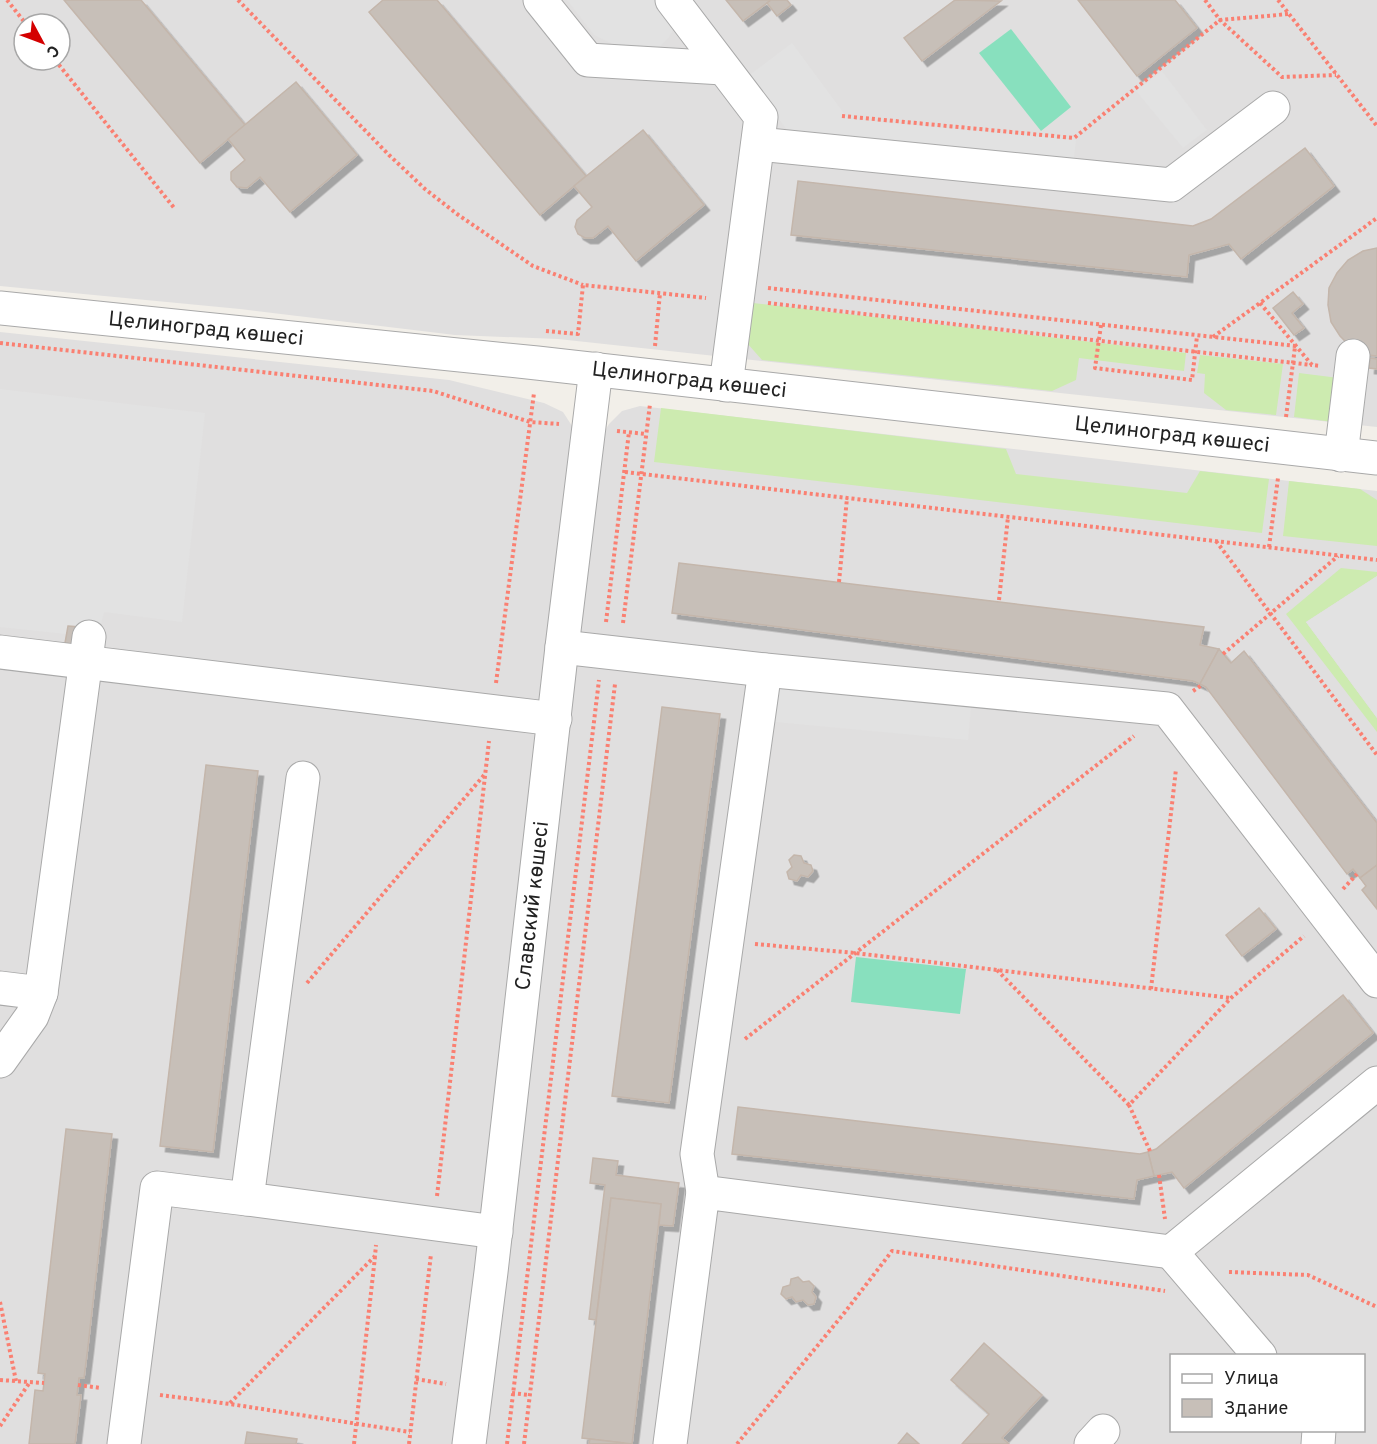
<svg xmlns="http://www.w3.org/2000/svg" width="1377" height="1444" font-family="Overpass,sans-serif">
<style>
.residential{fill:#e0dfdf;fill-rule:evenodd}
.grass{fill:#cdebb0}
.pitch{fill:#88e0be}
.parking{fill:#e2e2e2}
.building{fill:#c7bfb8;stroke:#c4b6ab;stroke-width:1.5;filter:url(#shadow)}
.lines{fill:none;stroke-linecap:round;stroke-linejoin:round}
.minor-casing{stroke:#a9a9a9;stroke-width:35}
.path{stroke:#fa8072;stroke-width:4;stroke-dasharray:3 3;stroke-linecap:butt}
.minor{stroke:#fff;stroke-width:33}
.labels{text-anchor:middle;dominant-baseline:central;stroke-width:4.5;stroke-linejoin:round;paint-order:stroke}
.street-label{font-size:21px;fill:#222;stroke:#fff}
</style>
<defs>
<filter id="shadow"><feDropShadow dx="5.5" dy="5.5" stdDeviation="0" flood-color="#0004"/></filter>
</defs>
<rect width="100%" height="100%" fill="#f2efe9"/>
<!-- residential -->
<g class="residential">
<path d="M0 0H1377V427L558 339 455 335 240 309 0 286ZM24 24H60V60H24Z"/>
<polygon points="0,332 449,380 544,403 563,412 574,429 456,1444 0,1444"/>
<path d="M640 406 1377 491V1444H484L599 441 609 424 622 411ZM1172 1356H1364V1430H1172Z"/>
</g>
<!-- grass -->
<g class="grass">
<polygon points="753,303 1186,353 1184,371 1079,358 1076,380 1052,391 762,360 747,343"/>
<polygon points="1200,355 1283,364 1276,415 1226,410 1204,393 1205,374 1197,373"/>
<polygon points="1299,373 1339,378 1333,422 1294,417"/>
<polygon points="661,408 1006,449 1016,474 1187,493 1200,471 1269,479 1262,533 654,462"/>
<polygon points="1289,481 1360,489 1377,500 1377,546 1283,536"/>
<polygon points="1341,568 1377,572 1377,576 1306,622 1377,718 1377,732 1286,614"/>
</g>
<!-- pitch -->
<g class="pitch">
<polygon points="1011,29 1071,107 1041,131 979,53"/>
<polygon points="856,957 966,969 960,1014 851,1002"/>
</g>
<!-- parking -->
<g class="parking">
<polygon points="567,0 666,0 676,25 669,37 661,46 648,48 615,45 594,35"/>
<polygon points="792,43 848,119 1076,140 1074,158 788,131 747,77"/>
<polygon points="1162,71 1207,130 1183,148 1136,91"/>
<polygon points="0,389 205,413 182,622 104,612 98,638 78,645 65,643 66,634 0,627"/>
<polygon points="1377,576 1377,718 1306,622"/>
<polygon points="768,688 971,706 968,740 765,721"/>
</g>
<!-- building -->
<g class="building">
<polygon points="64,0 141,0 245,125 200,163"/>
<polygon points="383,0 437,0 586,176 540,215 369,12"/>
<polygon points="726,0 771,0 743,21"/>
<polygon points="771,0 787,0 791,5 777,16 767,3"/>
<polygon points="955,0 1001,1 922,61 904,38"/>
<polygon points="1078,0 1175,0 1197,28 1137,76"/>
<polygon points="296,82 357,155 290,212 260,177 247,188 237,187 231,180 231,172 245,160 228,139"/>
<polygon points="643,130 704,205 636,261 608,226 593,238 585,238 578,234 575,227 577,220 592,207 574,186"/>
<polygon points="1305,148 1334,186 1241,259 1229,244 1189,255 1187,277 791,235 798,181 1193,226 1211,219"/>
<polygon points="1377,248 1377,356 1368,355 1352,348 1340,336 1331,322 1328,305 1329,288 1337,273 1348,260 1363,251"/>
<polygon points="1293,292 1303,304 1292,313 1304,328 1294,335 1273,308"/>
<polygon points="1370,358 1377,359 1377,369 1369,368"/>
<polygon points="679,563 1204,627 1200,645 1219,649 1200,684 1193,681 672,613"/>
<polygon points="68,626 80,627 78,645 65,643"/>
<polygon points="1219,649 1231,663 1244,651 1377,823 1377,865 1360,878 1353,869 1347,874 1206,687 1200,684"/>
<polygon points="662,707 720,714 669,1103 612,1096"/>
<polygon points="206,765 258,771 213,1152 160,1146"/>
<polygon points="794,855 801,856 804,863 811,865 813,871 808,877 801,875 797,881 789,879 787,872 792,867 789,860"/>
<polygon points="1377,865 1377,909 1362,890 1366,886 1360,878"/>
<polygon points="1259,908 1276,929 1242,956 1226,935"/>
<polygon points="1343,995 1373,1033 1184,1188 1172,1172 1154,1176 1148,1152 1156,1149"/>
<polygon points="738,1107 1140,1154 1148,1152 1154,1176 1137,1180 1134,1199 732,1154"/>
<polygon points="66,1129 112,1134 88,1346 84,1378 79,1378 77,1395 81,1395 75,1444 29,1444 35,1390 43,1391 45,1374 38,1373"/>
<polygon points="593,1158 618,1161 616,1175 679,1183 673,1226 659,1225 661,1204 611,1198 596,1320 589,1319 605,1185 590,1183"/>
<polygon points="611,1198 661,1204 632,1444 582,1438"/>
<polygon points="798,1277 803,1282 809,1281 814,1286 812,1292 816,1297 814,1304 808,1305 803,1300 796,1302 792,1297 786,1299 781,1294 783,1287 790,1285 791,1279"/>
<polygon points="984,1343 1042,1395 1002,1438 1009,1444 962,1444 989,1414 951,1380"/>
<polygon points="247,1432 297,1439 296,1444 245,1444"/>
<polygon points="907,1433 919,1444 898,1444"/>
<polygon points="590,1439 624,1443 589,1444"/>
</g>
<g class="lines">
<defs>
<g id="minor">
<polyline points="540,0 588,60 723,68"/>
<polyline points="672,0 761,117 726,385"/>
<polyline points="758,144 1171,185 1273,108"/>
<path id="s1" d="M0 308 537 363 1377 458"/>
<polyline points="1341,455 1353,356"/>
<polyline points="562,647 765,670 1167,709 1377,981"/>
<polyline points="0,652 555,719"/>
<polyline points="303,778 247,1199 496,1232"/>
<polyline points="0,988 41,993 89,637"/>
<polyline points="0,1061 32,1016 41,993"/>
<polyline points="703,1192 697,1154 765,670"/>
<polyline points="1171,1252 1260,1356"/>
<polyline points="124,1444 157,1188 247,1199"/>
<path id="s2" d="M469 1444 491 1272 562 647 596 369"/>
<polyline points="670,1444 703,1192 1171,1252 1377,1083"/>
<polyline points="1091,1444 1103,1431"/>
<polyline points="1318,1444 1319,1430"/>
</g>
</defs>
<!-- minor casing -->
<use href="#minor" class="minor-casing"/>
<!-- path -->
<g class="path">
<polyline points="7,0 26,24"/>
<polyline points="238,0 389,155 425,189 457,214 533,266 583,285"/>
<polyline points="1205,0 1220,20 1282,77 1336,75"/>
<polyline points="1278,0 1377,126"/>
<polyline points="55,60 175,209"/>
<polyline points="842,116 1074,138 1220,20 1289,14"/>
<polyline points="768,288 1296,346"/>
<polyline points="768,303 1312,365"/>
<polyline points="1260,303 1312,365 1321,366"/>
<polyline points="1101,325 1095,368 1192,380 1197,336"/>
<polyline points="546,331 578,334 583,285 706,298"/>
<polyline points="1213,337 1377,218"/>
<polyline points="0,343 433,391 530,422 559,424"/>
<polyline points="655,346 660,293"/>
<polyline points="1286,417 1295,347"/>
<polyline points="617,431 646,434"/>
<polyline points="625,472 1377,560"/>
<polyline points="1216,541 1377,755"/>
<polyline points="1269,547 1278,478"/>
<polyline points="839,582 847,498"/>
<polyline points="999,600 1008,517"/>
<polyline points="606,622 629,432"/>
<polyline points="623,623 650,404"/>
<polyline points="1223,654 1338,556"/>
<polyline points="496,683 534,393"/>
<polyline points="1193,691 1202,685"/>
<polyline points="1343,889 1357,874"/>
<polyline points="755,944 855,953 1231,998"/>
<polyline points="997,970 1129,1105"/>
<polyline points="307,983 485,774"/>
<polyline points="1151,989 1176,769"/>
<polyline points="745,1039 1134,736"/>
<polyline points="1150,1151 1129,1105 1231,998 1304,936"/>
<polyline points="1159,1175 1165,1219"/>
<polyline points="437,1196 489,741"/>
<polyline points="1229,1272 1308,1275 1377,1307"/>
<polyline points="0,1302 16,1381"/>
<polyline points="416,1379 446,1384"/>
<polyline points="0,1380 44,1383"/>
<polyline points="78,1385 101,1388"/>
<polyline points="512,1393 529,1395"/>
<polyline points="160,1395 230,1404 410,1432"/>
<polyline points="230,1403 375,1256 376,1245"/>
<polyline points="0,1426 30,1382"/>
<polyline points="354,1444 375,1257"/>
<polyline points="409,1444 431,1254"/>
<polyline points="507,1444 599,680"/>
<polyline points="524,1444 615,684"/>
<polyline points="737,1444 845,1312 892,1251 1165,1291"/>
</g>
<!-- minor -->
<use href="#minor" class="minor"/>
</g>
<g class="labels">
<!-- street labels -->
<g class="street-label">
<text stroke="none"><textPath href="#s1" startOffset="207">Целиноград көшесі</textPath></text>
<text stroke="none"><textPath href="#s1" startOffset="693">Целиноград көшесі</textPath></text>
<text stroke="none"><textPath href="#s1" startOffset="1179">Целиноград көшесі</textPath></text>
<text stroke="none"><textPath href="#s2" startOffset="542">Славский көшесі</textPath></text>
</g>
</g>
<!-- legend -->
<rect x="1170" y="1354" width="195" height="78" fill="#ffffff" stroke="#a7a7a7" stroke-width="1.5"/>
<rect x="1182" y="1374" width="30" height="9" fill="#ffffff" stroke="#a7a7a7" stroke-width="1.5"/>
<text x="1224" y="1384" font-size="18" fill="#222222">Улица</text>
<rect x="1182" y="1399" width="30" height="18" fill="#c7bfb8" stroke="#a7a7a7" stroke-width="1.5"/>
<text x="1224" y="1414" font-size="18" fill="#222222">Здание</text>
<!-- north arrow -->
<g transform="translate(42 42) rotate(131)"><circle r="28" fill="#ffffff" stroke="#a7a7a7" stroke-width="1.5"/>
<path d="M0-4.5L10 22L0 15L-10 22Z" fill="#d40000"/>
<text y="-9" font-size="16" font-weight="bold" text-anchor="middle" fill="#222222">С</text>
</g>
</svg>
